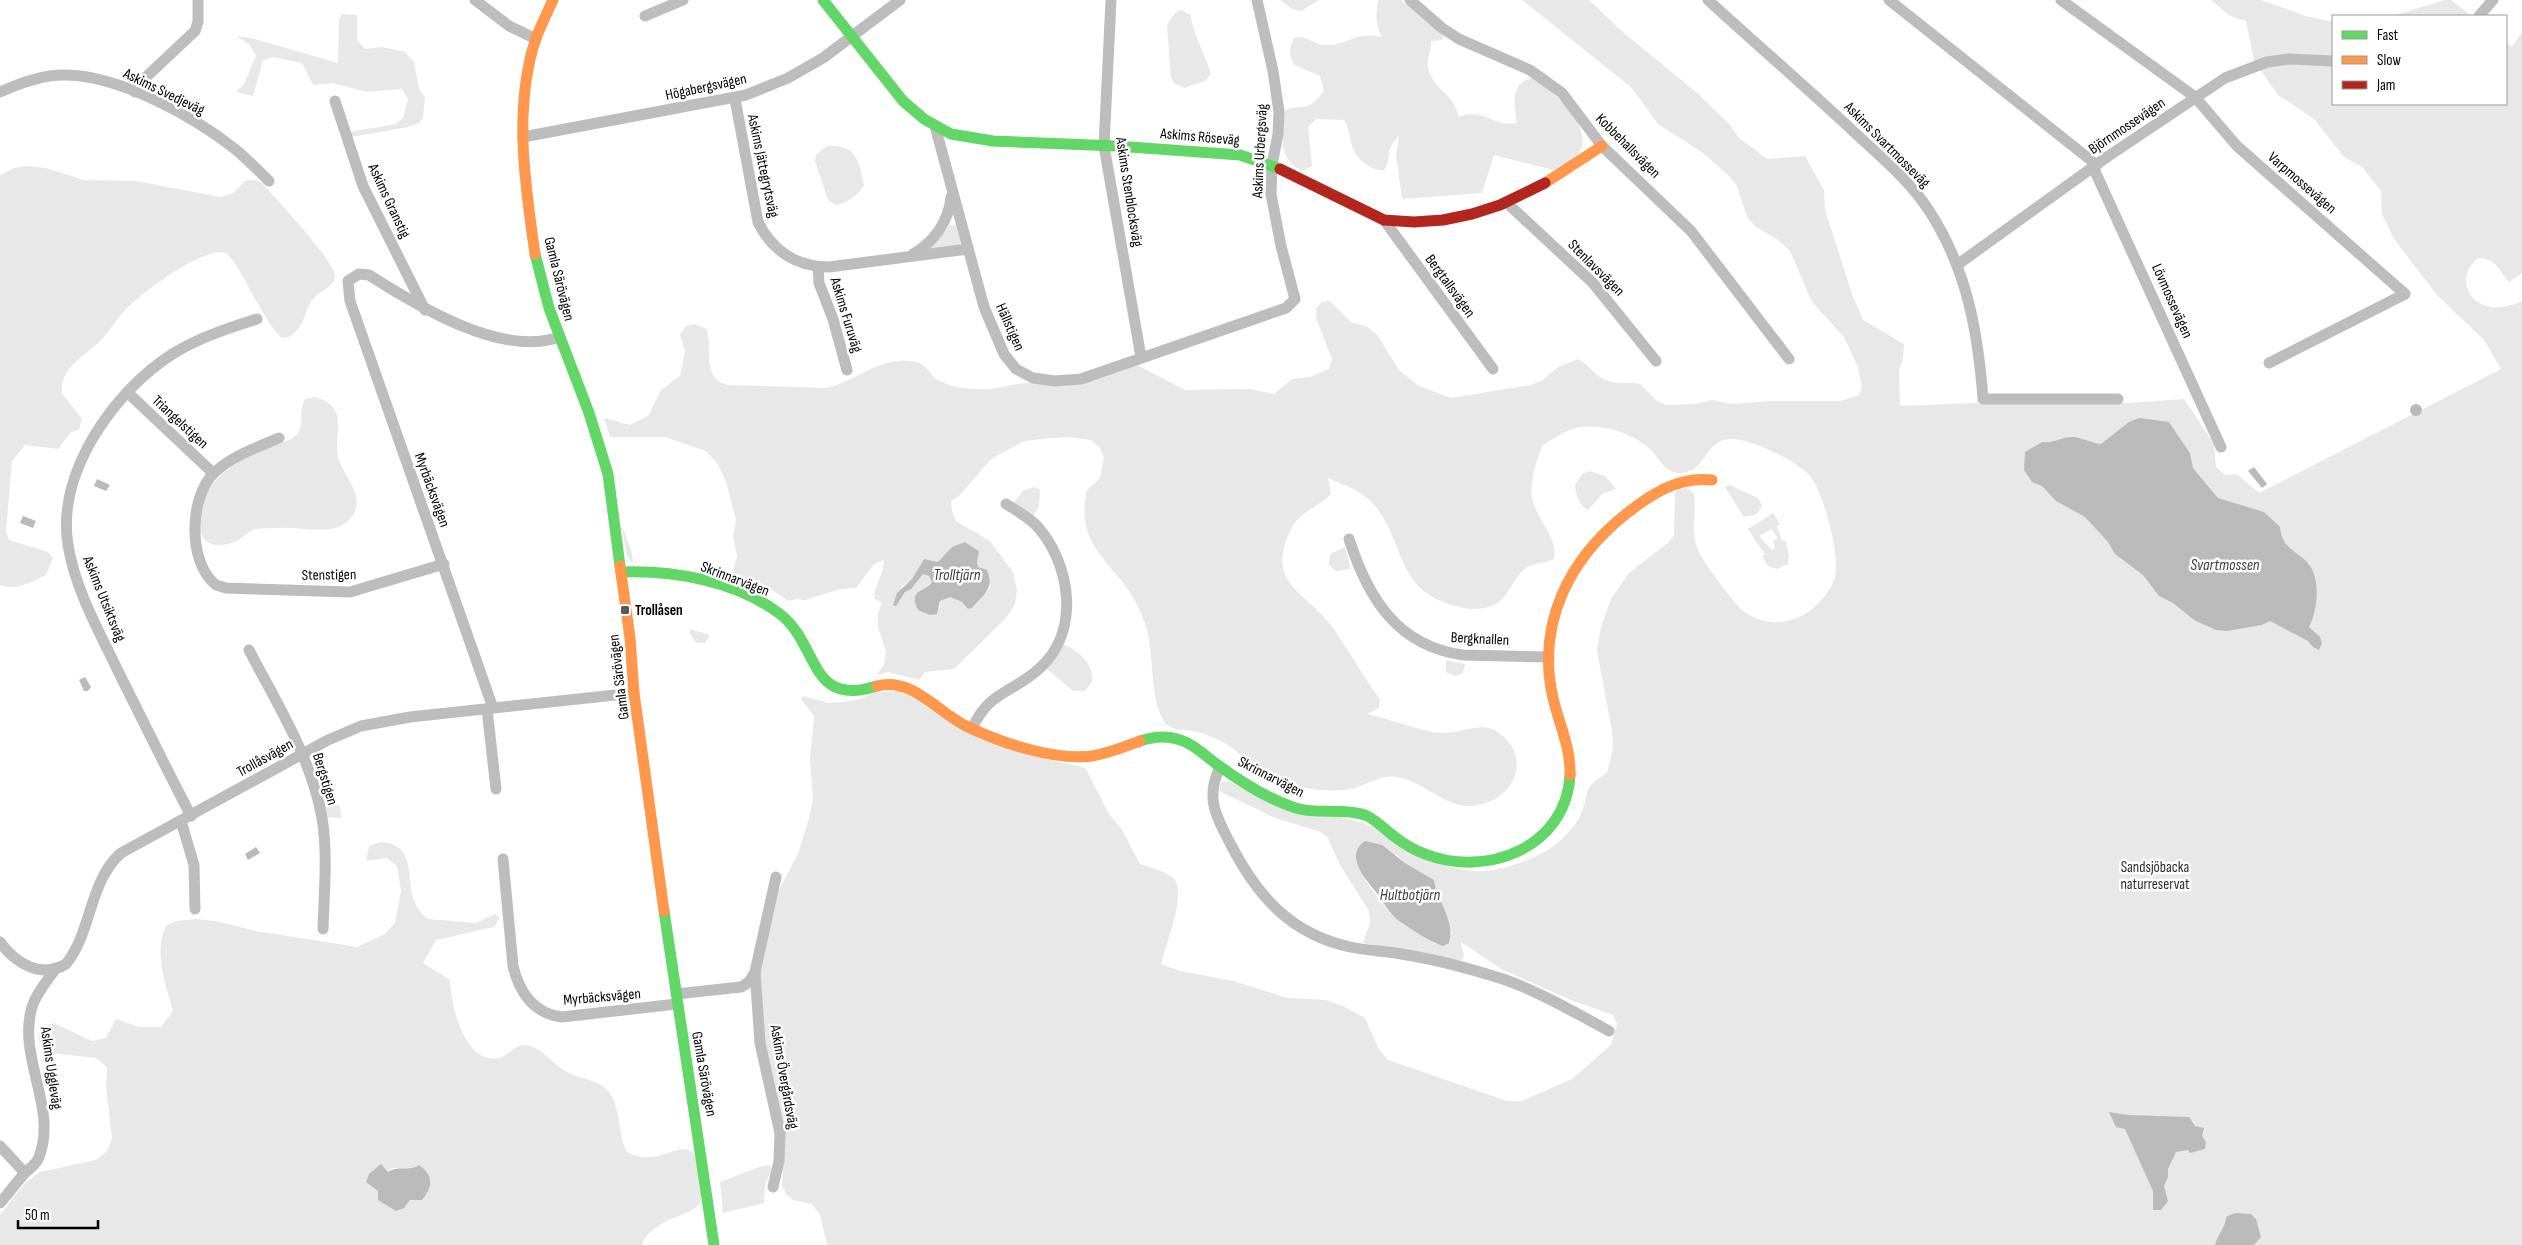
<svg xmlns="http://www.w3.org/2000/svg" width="2522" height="1245" font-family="'Sofia Sans Condensed',sans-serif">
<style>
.green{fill:#e8e8e8;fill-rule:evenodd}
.water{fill:#bababa}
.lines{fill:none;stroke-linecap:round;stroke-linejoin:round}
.street{stroke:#bdbdbd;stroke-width:11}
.fast{stroke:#63d668;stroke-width:11}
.slow{stroke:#ff974d;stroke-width:11}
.jam{stroke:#b3261e;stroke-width:11}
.poi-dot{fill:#595959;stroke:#fff;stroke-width:2}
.labels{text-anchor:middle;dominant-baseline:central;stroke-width:5;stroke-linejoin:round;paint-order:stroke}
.street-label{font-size:15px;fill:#000;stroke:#fff}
.poi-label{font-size:15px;font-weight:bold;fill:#000;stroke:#fff;text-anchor:start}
.park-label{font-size:15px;fill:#2c2c2c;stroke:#fff}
.water-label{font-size:16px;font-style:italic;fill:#3d3d3d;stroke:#fff}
</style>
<rect width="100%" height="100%" fill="#fff"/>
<!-- green -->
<g class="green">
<polygon points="1280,0 1319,0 1301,11 1292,9"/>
<path d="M1378 0H1401L1444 36 1442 40 1431 41C1432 51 1426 59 1428 68 1433 90 1458 97 1458 117 1481 106 1495 128 1517 123 1514 107 1510 82 1532 78 1551 90 1597 126 1578 154 1574 161 1563 166 1557 171L1494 155 1482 193 1402 199 1396 155 1399 136C1383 152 1393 157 1384 170 1372 172 1356 159 1352 146 1349 136 1350 130 1344 120L1316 119 1308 127 1312 166 1302 171C1277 158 1283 136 1284 112 1295 102 1307 116 1324 91L1320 76 1294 65C1289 55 1289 48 1294 38 1307 34 1315 46 1328 45 1351 44 1354 31 1382 37 1375 26 1376 13 1378 0Z"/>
<path d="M1522 0H1589L1625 34 1696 92 1731 126 1738 137 1767 159 1805 156 1824 190 1825 210 1852 294 1863 320 1904 344 1903 360 1899 369 1900 406 1975 403H2129L2184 399 2214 444 2216 467 2225 475 2237 474 2259 493 2501 369 2484 340 2437 295 2394 239 2382 214 2381 191 2362 167 2344 157 2314 119 2278 95 2254 61 2246 21 2230 16 2211 0H2261L2306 16 2333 22V104H2506V42L2512 47 2522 32V273L2509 282C2499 270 2495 257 2478 258 2459 273 2463 300 2487 306 2498 310 2511 305 2522 302V1245H827L820 1215 812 1204 793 1200 786 1194 782 1185 784 1158 765 1041 759 972 779 890 798 854 809 818 813 799 810 758 814 716 801 699 804 696 828 703 844 702 861 699 876 692 900 691 1039 758 1079 766 1086 769 1109 814 1121 828 1140 864C1150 868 1170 872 1175 880 1186 895 1165 947 1161 964L1180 971 1233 981 1288 998 1326 1000 1343 1006 1365 1018 1378 1048 1388 1060 1507 1101H1522L1572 1079 1611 1045 1617 1024 1613 1015 1571 1000 1501 969 1461 942 1464 956 1461 961 1363 943 1370 923 1369 911 1340 865 1328 838 1321 832 1275 818 1219 791 1221 782 1227 781 1343 818C1406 828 1440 889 1510 866 1526 861 1541 855 1555 845 1564 837 1575 827 1580 816 1591 794 1579 789 1607 773L1613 749 1612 731 1597 651 1601 627 1611 599 1629 573 1669 542 1674 535 1675 492 1679 489 1688 488 1694 494C1697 516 1689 536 1701 556 1708 568 1733 602 1742 610 1776 637 1819 616 1834 580 1842 560 1824 493 1810 476 1797 461 1749 437 1729 439 1704 441 1707 472 1680 473 1665 474 1659 457 1649 448 1630 432 1600 423 1575 428 1564 431 1551 440 1542 446 1536 462 1528 485 1533 502 1539 522 1558 538 1554 559 1545 564 1534 562 1526 568 1513 577 1510 595 1497 603 1487 610 1471 610 1460 607 1396 593 1407 548 1376 507 1365 492 1344 485 1328 478L1331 494C1319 507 1299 512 1291 529 1264 586 1307 591 1333 628 1349 651 1363 676 1380 699L1379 708 1367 714C1388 718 1427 734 1444 733 1465 733 1485 718 1503 736 1533 763 1510 803 1473 806 1444 808 1425 781 1396 777 1377 774 1363 789 1345 790 1316 792 1286 787 1261 771 1247 762 1236 749 1221 741 1213 737 1202 733 1194 731 1185 729 1173 731 1166 724 1151 706 1153 661 1149 639 1147 627 1143 617 1138 607 1118 563 1073 549 1087 490L1100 478 1104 458 1100 448 1091 440 1069 437 1041 439 1024 441 991 459 959 496 951 501 952 512 956 521 990 541 1013 572 1017 590 1015 604 1006 618 954 669 925 672 919 680 888 672 877 675 884 664 886 652 878 627V613L882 603 874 598C875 584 884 574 884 560L874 564 856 588 840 589 805 600 796 599 788 601 766 585H749L732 574 737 556 733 536 736 520 726 482 718 464 706 451 665 437H610L604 418 630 425 649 415 661 390 680 376 685 351 680 335 686 326 694 324 707 329C712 350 702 380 728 385L826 388C852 383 872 363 898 361 933 358 924 376 944 383 957 388 976 390 990 389 1005 388 1017 382 1032 383L1137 365 1185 390 1249 389 1274 394 1292 379 1310 377 1329 369 1332 359 1316 318V308L1322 302 1330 301 1351 322 1368 327 1378 336 1399 370 1419 386 1451 398 1531 385 1543 380 1558 367 1578 359C1589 365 1597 378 1608 381 1618 384 1630 382 1640 384L1656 400 1666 405 1696 404 1712 400 1732 404 1770 401H1840L1859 395 1862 388 1858 367 1844 337 1812 302 1790 251 1778 240 1756 227 1747 217 1737 186 1730 177 1703 153 1658 124 1632 88ZM2174 429 2190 453 2193 468 2211 489 2192 471ZM966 542 979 551 977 563 978 568 987 571 990 588 972 608 968 609 962 602 950 597 940 601V608L930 615 916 605V595L932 582 929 576 923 574 901 597 902 586 912 579 924 559 938 562 952 547ZM1396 854 1405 863 1434 880 1436 892 1452 934 1436 944 1399 921 1382 903 1365 880Z"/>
<polygon points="2445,0 2451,0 2472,16 2392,16"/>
<path d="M1181 10 1191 15C1191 30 1206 56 1211 74L1205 81 1184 88 1174 83 1171 77 1167 25 1175 13Z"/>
<polygon points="342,14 357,15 357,40 365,49 382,47 405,52 414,62 419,89 425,97 423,118 419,123 408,127 351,137 349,132 396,124 403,118 408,99 402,89 367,92 332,83 313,85 302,63 273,57 263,60 253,96 236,92 244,84 256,56 249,44 236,36 251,38 338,63 339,19"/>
<path d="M827 146C856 144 859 160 864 185 857 196 849 202 836 205L828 200 815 161 816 155Z"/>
<path d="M28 166 46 168 84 180 136 181 220 197 233 193 245 181 256 180 262 183C274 197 337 263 335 277 332 289 320 290 313 299 302 314 308 323 289 337L282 338C263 323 238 258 225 253 204 246 142 293 127 308 116 319 109 333 98 343 82 358 60 368 62 393L82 419 79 430 71 432 58 449 25 445 12 461 6 531 9 540 48 552 53 558 46 575C31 582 17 591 0 585V175L14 168Z"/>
<polygon points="950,225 956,225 961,239 960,245 929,250"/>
<path d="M315 397C345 406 337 422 337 448 336 470 367 493 353 515 339 539 301 526 278 528 271 528 263 528 256 529 248 531 243 538 236 541 205 555 192 531 202 504 214 471 243 459 273 446 279 443 289 441 294 437 306 429 298 411 305 399Z"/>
<path d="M1589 471 1605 476 1616 489 1602 494 1588 510C1579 505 1576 495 1575 485L1582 474Z"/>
<polygon points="1730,485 1758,498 1762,506 1757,514 1744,517 1725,487"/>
<polygon points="1035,487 1040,490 1039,507 1033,516 1014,502 1024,490"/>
<path d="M1773 513 1780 524 1777 526 1782 541H1786L1789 556 1788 564 1777 569 1768 566 1762 556 1765 555 1748 529ZM1772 529 1778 539 1773 540 1775 548 1772 550 1759 536Z"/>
<polygon points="621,523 632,553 633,564 627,556"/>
<polygon points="1345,547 1351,569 1336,571 1329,565 1330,554"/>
<polygon points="690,629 710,635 705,643 696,643 690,634"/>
<path d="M1064 645C1079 650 1094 665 1092 682L1085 691H1073L1047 669Z"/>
<polygon points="1446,660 1465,664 1463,673 1455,676 1446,672"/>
<polygon points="323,801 340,806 341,818 325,817"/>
<path d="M380 842C420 844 403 882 417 907 419 911 423 915 427 919L476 923 495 914 500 918 494 927 436 940 423 963 450 980C451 1005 464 1065 499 1058 509 1056 514 1044 526 1045 542 1047 553 1065 567 1072 579 1079 598 1079 608 1091 622 1108 617 1134 627 1152 635 1156 642 1158 651 1157 666 1157 684 1141 696 1156 698 1170 702 1186 701 1199 700 1217 654 1214 642 1245H0V1215L25 1183 40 1172 96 1160 107 1151 112 1139 106 1087 107 1067 96 1058 53 1053 40 1044 38 1034 44 1026 54 1023 92 1041 106 1038 116 1019 139 1027H161L173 1011C166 984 153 953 166 926L176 921 196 919 215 921 256 931 357 947 385 934 395 923 401 891 397 866 387 858 366 861 369 846ZM393 1168 414 1169 422 1199 410 1200 404 1208 390 1205 378 1200V1191L366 1181Z"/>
<polygon points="769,1165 772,1169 765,1185 764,1203 723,1213 720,1182 759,1167"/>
</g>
<!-- water -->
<g class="water">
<circle cx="2416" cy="410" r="6"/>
<path d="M2139 418 2169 422 2190 453 2193 468 2218 498 2264 512 2280 527C2282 552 2302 551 2312 569 2320 586 2317 611 2309 627L2320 637 2322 643 2319 650 2313 647 2308 641 2270 621 2262 625 2227 631 2216 630 2194 620 2173 603 2159 596 2143 575 2115 554 2108 542 2085 517 2056 501 2042 486 2032 482 2024 470 2025 452 2042 442C2053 444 2062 436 2074 437 2083 438 2091 443 2101 444L2129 422Z"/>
<polygon points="2254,467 2267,484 2262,488 2248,471"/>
<polygon points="97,479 110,485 106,491 94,486"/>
<polygon points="23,516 36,521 33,528 20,523"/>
<path d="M965 542 979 551 977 563 978 567 987 570C995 589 983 595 972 608L968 609 962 602 950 597 940 601 937 614 930 615 918 610C908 589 924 593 932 582L929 576 923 574 911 589 905 592 896 606 893 605 897 593 912 579 924 559 938 562 952 547Z"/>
<polygon points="85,677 91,687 88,691 84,691 79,680"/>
<path d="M1365 841 1382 845 1405 863 1434 880C1437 901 1456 922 1449 943L1443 946C1428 941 1413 930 1399 921 1389 913 1383 901 1375 891 1365 878 1344 855 1365 841Z"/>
<polygon points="256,847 260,853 248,860 245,854"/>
<polygon points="2109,1112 2128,1115 2189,1117 2195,1126 2204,1128 2202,1136 2206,1142 2205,1149 2190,1153 2188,1150 2176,1152 2168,1169 2168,1177 2164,1186 2168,1201 2161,1210 2153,1210 2153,1191 2125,1129 2116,1127"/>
<path d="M381 1164 388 1172C398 1165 409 1172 419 1165 434 1176 433 1186 422 1200H410L404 1208 396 1211 378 1200V1191L366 1182 369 1174Z"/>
<path d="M2235 1213 2251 1214 2256 1219 2261 1237 2254 1245H2215C2217 1235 2226 1227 2226 1217Z"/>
</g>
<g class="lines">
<!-- street -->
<g class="street">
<polyline points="475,0 509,26 536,39"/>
<polyline points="1111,0 1104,146 1141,357"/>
<polyline points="1410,0 1442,28 1459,39 1530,70 1562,93 1602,146 1691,231 1789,359"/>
<path d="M1708 0C1756 44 1806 87 1854 132 1881 157 1910 181 1930 212 1967 270 1978 332 1983 399H2118"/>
<polyline points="1889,0 2097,165"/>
<polyline points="2061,0 2195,97 2237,146 2405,294 2269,363"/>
<polyline points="645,16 683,0"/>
<polyline points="2479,16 2493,0"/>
<path d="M0 92C20 83 44 74 66 75 121 76 193 116 235 149 247 159 258 170 269 181"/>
<polyline points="135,92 145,78 195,31 198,22 198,0"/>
<path d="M735 99 758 222C772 251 797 267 829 267L968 249"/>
<polyline points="335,101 363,186 425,310"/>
<polyline points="935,126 984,307 1004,354 1016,369 1033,378 1055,381 1081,379 1286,308 1295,299 1281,246 1271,194 1272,165 1278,134 1279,112 1273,71 1257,0"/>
<polyline points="523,137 746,95 788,78 823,58 900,0"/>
<polyline points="2093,167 2221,447"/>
<polyline points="1507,203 1593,283 1656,361"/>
<polyline points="1384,220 1493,369"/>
<path d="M913 254C934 242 949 221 951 197"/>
<polyline points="1957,265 2107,157 2225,78 2267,62 2289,59 2333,61"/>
<polyline points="818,267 819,283 833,319 847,370"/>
<polyline points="127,392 213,473"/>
<path d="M279 438C258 447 232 456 215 472 189 496 187 562 216 585L226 588 350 592 444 564"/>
<path d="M1349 539C1368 598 1397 646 1463 655L1549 657"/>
<path d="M249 650C277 704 311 757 322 818 328 854 324 892 323 929"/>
<path d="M493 708 350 301 348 281 359 274 369 275C416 305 502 358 559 337"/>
<polyline points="487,709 496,789"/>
<path d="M972 729C989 690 1014 693 1041 667 1081 629 1070 563 1037 526 1028 517 1016 510 1006 504"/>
<path d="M1220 767C1205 798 1216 816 1231 845 1258 897 1291 934 1350 947 1369 951 1388 951 1407 955 1439 960 1471 969 1503 979 1540 992 1574 1012 1609 1031"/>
<path d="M191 816C166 768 142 719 118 671 99 631 75 589 68 545 56 472 115 390 174 353 200 337 229 328 257 319"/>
<polyline points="181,821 194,865 195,909"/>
<path d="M503 859 513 966C519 992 534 1014 562 1017L677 1004"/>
<path d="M0 942C15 963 41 979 66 964 92 932 89 881 121 853L328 740 361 726 410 717 634 693"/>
<polyline points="676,994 741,987 749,982 755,972"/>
<polyline points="0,1146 25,1173"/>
<polyline points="773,1187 779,1161 780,1133 760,1043 755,972 776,877"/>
<path d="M0 1203C8 1194 16 1183 24 1174 30 1168 36 1165 39 1157 58 1108 17 1057 32 1007 36 993 48 980 56 968"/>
</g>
<!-- fast -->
<g class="fast">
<polyline points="823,0 903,101 924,119 951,134 993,141 1117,146 1240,155 1280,169"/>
<polyline points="535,254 549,308 589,413 608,474 620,566"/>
<path d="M621 572C673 570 737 581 780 614 820 645 808 708 877 686"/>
<path d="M1140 741C1152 737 1164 735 1177 739 1193 743 1205 756 1218 765 1240 781 1264 797 1290 806 1315 816 1341 807 1365 815 1377 820 1385 830 1395 837 1404 844 1414 850 1425 854 1486 878 1566 848 1570 775"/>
<polyline points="664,911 714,1245"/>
</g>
<!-- slow -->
<g class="slow">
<polyline points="1545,183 1602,146"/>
<path d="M535 254C525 184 513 107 536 38 541 25 547 13 553 0"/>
<polyline points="620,566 630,638 634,693 664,911"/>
<path d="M877 686C911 677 936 710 964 725 998 742 1054 761 1092 756 1109 753 1124 747 1140 741"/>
<path d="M1570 775C1571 748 1559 724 1553 698 1536 624 1569 559 1626 514 1651 494 1679 476 1712 480"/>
</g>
<!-- jam -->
<polyline class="jam" points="1280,169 1384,220 1414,222 1443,220 1472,214 1500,205 1545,183"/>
</g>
<!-- markers -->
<rect class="poi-dot" x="620" y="605" width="10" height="10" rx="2.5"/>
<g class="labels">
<!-- street labels -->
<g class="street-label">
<text transform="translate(706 87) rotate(-12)">Högabergsvägen</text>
<text transform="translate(164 92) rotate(26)">Askims Svedjeväg</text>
<text transform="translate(2127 126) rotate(-34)">Björnmossevägen</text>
<text transform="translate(1200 137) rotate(5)">Askims Röseväg</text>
<text transform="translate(1887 145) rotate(45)">Askims Svartmosseväg</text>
<text transform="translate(1628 146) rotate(45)">Kobbehallsvägen</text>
<text transform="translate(1260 151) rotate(-87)">Askims Urbergsväg</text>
<text transform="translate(763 166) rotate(78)">Askims Jättegrytsväg</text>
<text transform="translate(2302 183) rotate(41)">Varpmossevägen</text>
<text transform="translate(1129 192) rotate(81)">Askims Stenblocksväg</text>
<text transform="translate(389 201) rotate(65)">Askims Granstig</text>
<text transform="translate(1596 268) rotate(45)">Stenlavsvägen</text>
<text transform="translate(559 279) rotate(76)">Gamla Särövägen</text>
<text transform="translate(1450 286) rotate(54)">Bergtallsvägen</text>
<text transform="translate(2172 301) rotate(66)">Lövmossevägen</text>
<text transform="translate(846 315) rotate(73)">Askims Furuväg</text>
<text transform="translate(1010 327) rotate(66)">Hällstigen</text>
<text transform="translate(180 422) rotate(43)">Triangelstigen</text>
<text transform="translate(432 490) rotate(70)">Myrbäcksvägen</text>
<text transform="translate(329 575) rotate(-1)">Stenstigen</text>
<text transform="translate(735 579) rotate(21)">Skrinnarvägen</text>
<text transform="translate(104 599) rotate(68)">Askims Utsiktsväg</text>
<text transform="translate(1480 639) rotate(3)">Bergknallen</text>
<text transform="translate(619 677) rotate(-97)">Gamla Särövägen</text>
<text transform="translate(265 758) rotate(-29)">Trollåsvägen</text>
<text transform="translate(1271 777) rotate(27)">Skrinnarvägen</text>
<text transform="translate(325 779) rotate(73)">Bergstigen</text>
<text transform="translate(602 997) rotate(-5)">Myrbäcksvägen</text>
<text transform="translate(51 1068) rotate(82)">Askims Uggleväg</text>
<text transform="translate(704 1074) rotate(80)">Gamla Särövägen</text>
<text transform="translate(784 1077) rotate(80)">Askims Övergårdsväg</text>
</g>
<!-- poi labels -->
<g class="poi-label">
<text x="635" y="610">Trollåsen</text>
</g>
<!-- park labels -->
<g class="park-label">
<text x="2155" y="867">Sandsjöbacka<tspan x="2155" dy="17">naturreservat</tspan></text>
</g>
<!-- water labels -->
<g class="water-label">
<text x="2225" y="565">Svartmossen</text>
<text x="957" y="575">Trolltjärn</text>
<text x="1410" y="895">Hultbotjärn</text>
</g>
</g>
<!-- legend -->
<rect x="2332" y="15" width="175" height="90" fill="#ffffff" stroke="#999999"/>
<rect x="2342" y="31" width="25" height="8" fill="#63d668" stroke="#999999"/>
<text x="2377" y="40" font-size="15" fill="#000000">Fast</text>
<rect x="2342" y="56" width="25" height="8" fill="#ff974d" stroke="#999999"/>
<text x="2377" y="65" font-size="15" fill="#000000">Slow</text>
<rect x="2342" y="81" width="25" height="8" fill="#b3261e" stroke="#999999"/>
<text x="2377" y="90" font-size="15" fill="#000000">Jam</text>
<!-- scale -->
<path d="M18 1220v8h80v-8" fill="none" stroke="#000000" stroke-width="2.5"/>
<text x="25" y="1220" font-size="15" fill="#000000" stroke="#ffffff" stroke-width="4" paint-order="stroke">50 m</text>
</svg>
